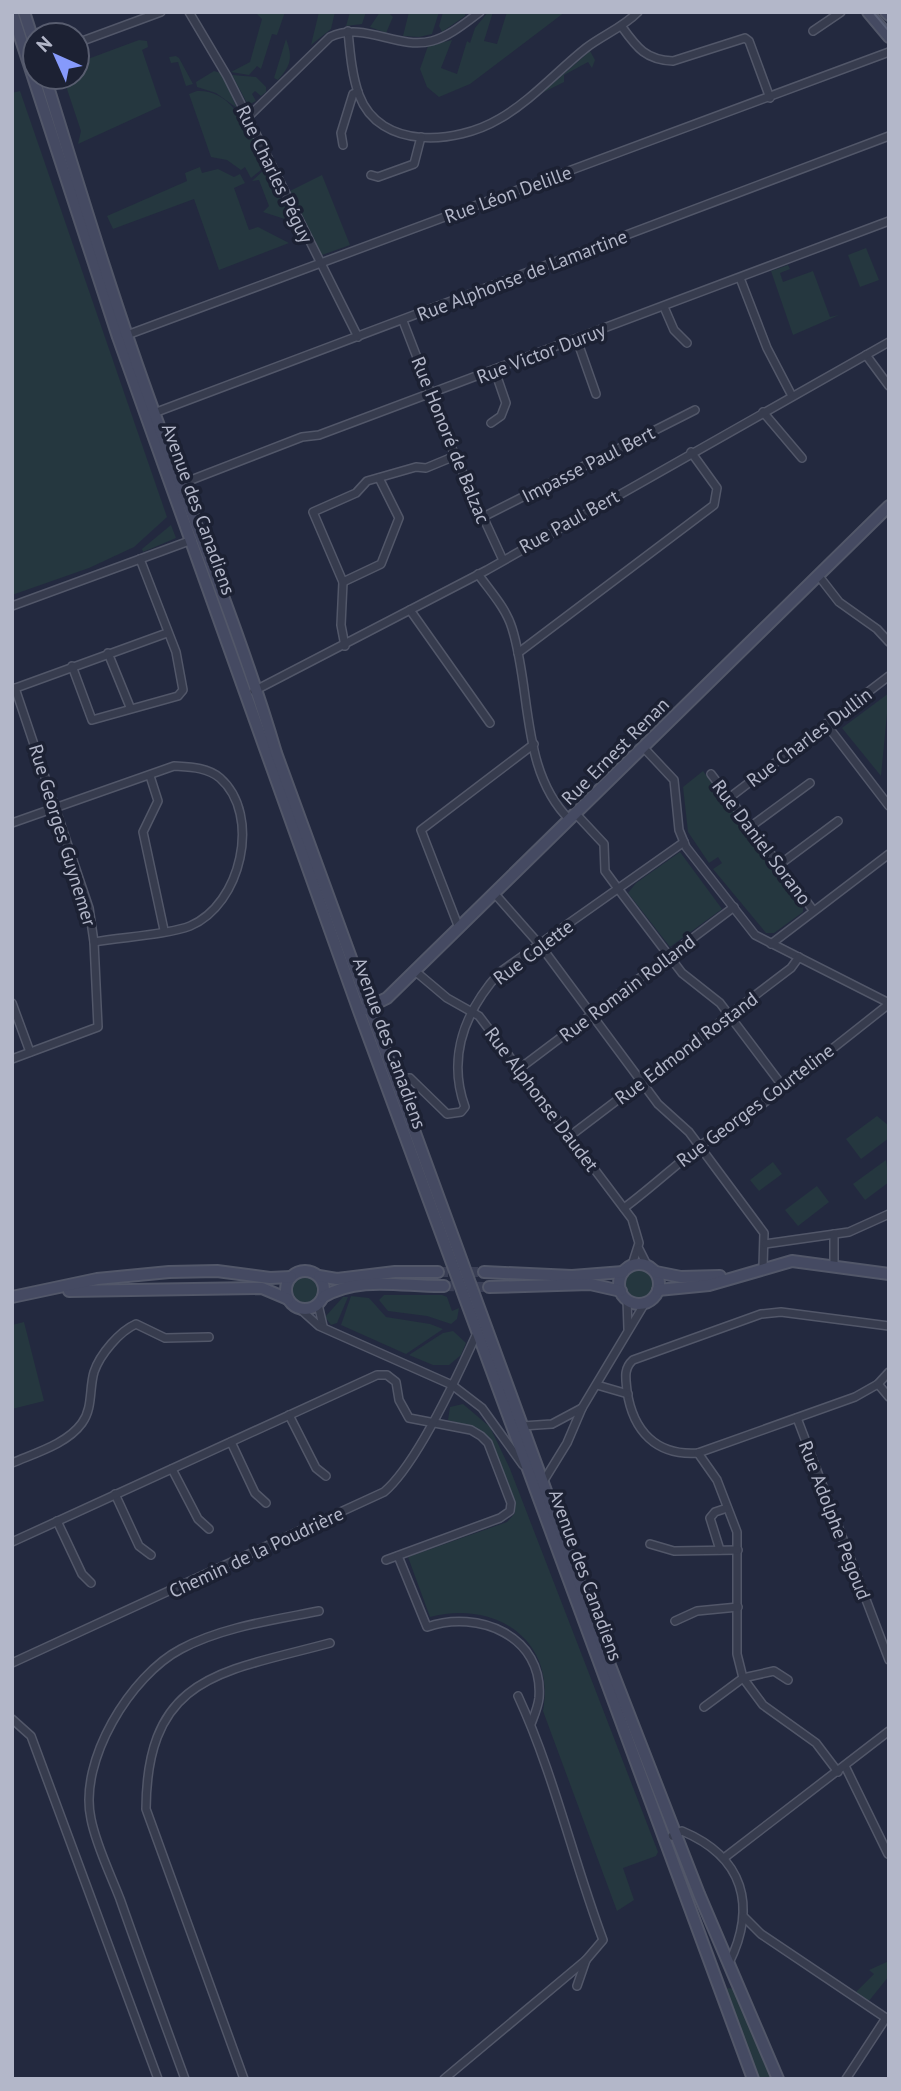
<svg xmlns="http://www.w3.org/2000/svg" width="901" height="2091" font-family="'PT Sans',sans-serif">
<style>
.green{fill:#25373f}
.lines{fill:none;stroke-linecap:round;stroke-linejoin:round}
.secondary-tunnel{stroke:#393e54;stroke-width:10;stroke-dasharray:10 5;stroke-linecap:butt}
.street-casing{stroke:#525769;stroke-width:10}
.secondary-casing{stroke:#525769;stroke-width:14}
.street{stroke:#373c4e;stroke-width:7}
.secondary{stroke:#454a62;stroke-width:10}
.tram{stroke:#595f76;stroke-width:2}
.labels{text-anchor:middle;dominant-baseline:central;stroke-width:7;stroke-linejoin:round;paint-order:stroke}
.street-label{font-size:19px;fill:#b3b7c9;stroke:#1c2133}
</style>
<rect width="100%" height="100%" fill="#23293f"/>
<!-- green -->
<g class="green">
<polygon points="255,12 285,12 277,35 272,34 261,69 257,66 249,75 231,72 250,62 262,19"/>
<polygon points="319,12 335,12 331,29 311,45"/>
<polygon points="350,12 366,12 362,24 346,26"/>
<polygon points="380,12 388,12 393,17 386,33 370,27"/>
<polygon points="409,12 439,12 432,34 419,37 403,36"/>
<polygon points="443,12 465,12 465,16 442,32 439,26"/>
<polygon points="488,12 493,12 484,41 497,44 507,12 565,12 470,84 439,97 427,87 420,69 428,46 452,40 441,68 457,74 467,41 470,43 475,28"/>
<path d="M286 39C293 58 291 65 278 80L274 78Z"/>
<polygon points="139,40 147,41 148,47 142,50 161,106 78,144 81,131 63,77 77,77 77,63"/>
<polygon points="590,51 595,60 592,68 588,62 564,75 564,82 542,93"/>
<polygon points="176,56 179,58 193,84 186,86 178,62 171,63 169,57"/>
<polygon points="214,71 221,73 237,108 216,93 197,87 196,82"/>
<polygon points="232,75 256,77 266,87 266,92 261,96 255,91 252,94 256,101 248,105"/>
<polygon points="20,91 167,517 134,547 89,568 12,595 12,93"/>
<path d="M197 91C236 89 252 138 266 166L251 178 245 167 241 170 227 160 211 157 189 94Z"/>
<polygon points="200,167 202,173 218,169 234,177 240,174 245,183 234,188 249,230 258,227 289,243 219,270 194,199 113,229 107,216 187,181 185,173"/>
<polygon points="266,168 292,218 291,221 263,212 269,206 259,180 252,181"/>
<polygon points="322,175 350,245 322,255 290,191"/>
<polygon points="866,248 879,280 860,287 848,255"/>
<polygon points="788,265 790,269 780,273 783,282 813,271 830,317 839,315 793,335 771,271"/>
<polygon points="171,525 176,538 143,552 142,549"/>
<polygon points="889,693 881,776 842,728"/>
<polygon points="703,771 803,902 803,912 774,933 766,933 713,869 722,863 718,857 709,863 688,832 683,787"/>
<polygon points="680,852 722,909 670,947 628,893 636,883"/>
<polygon points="877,1116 889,1126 889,1138 861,1159 846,1139"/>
<polygon points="886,1160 889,1182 865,1200 853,1184"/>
<polygon points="773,1162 782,1174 759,1191 750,1180"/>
<polygon points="817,1186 829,1202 798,1226 785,1210"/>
<circle cx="639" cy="1284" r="15"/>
<circle cx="305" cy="1290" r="14"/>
<polygon points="384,1295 442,1295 447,1297 452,1311 459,1308 457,1319 451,1324 427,1316 388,1311 379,1300"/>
<polygon points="351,1296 369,1298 386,1317 430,1324 443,1329 406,1354 341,1325"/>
<polygon points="343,1297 348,1297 337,1323 331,1325 325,1317"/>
<polygon points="24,1322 44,1401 12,1409 12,1325"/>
<polygon points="453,1331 466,1343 461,1355 449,1365 433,1365 409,1355 443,1333"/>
<path d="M463 1404 490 1427 510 1469 658 1852 656 1856 623 1868 634 1900 617 1911 543 1711C556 1639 495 1600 430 1617L408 1557 507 1522 515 1513 491 1441 476 1429 448 1420 450 1407Z"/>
<polygon points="889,1961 889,1976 868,2002 856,1992 874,1974 869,1970"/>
<polygon points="728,1988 734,1989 775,2079 757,2079 725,1990"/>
</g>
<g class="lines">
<!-- secondary-tunnel -->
<g class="secondary-tunnel">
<polyline points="438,1272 484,1272"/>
<polyline points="444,1286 489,1287"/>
</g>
<defs>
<g id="street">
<polyline points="189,12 227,76 358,337"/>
<path d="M622 27C637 48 646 60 673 61L745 38 749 41 770 98"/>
<path d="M348 31C350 52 352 76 359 95 380 151 457 144 499 119 531 101 557 71 586 48 603 35 622 28 638 12"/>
<polyline points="813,31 841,12"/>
<polyline points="77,43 161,12"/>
<path d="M247 118 330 37C365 21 397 50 432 41 450 36 465 23 480 12"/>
<polyline points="343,145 341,133 353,94 358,92"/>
<polyline points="371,175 378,177 414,164 421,137"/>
<polyline points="740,278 767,348 792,396"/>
<polyline points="664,307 674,330 687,343"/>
<polyline points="403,321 455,456 502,558"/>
<polyline points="127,335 889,52"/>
<polyline points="577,340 596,394"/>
<polyline points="866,355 889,386"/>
<polyline points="763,412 802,458"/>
<polyline points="154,413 889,136"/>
<polyline points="491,423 501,416 506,403 495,371"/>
<polyline points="191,480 302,437 319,435 889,221"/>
<polyline points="481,518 695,410"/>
<path d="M478 574C490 591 506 608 512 628 532 691 520 771 570 820"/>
<polyline points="818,575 839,602 877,629 889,642"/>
<polyline points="343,582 381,564 399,518 379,478"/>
<polyline points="12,606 192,540"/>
<polyline points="410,610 490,723"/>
<polyline points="345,646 341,625 343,582 313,512 356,493 367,481 416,467 426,468 455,456"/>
<polyline points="108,653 130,707"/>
<polyline points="518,653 714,505 717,488 691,452"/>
<polyline points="72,666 92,720 178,696 183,690 176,652 140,559"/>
<polyline points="13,689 167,633"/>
<polyline points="254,691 487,570 889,342"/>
<polyline points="826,724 889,806"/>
<polyline points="643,747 674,780 679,830 686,847 755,935 889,1003"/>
<polyline points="711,774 813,910"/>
<polyline points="150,776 158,801 143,832 164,930"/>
<polyline points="729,798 889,676"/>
<polyline points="576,814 604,844 605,871 619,890 682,973 720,1003 784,1088"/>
<path d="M12 823 174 766C189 767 207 767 220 778 262 815 241 905 190 926 167 935 121 937 94 942"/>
<polyline points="750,827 810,783"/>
<polyline points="779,865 838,821"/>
<polyline points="495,894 540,945 658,1104 689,1132 764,1233 763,1267"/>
<polyline points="459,928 421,830 534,744"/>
<polyline points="771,944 889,854"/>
<polyline points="415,971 447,998 479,1016 632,1219 639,1243 632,1265"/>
<polyline points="12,1003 30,1052"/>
<polyline points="12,1059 98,1027 94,942 89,908 15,688"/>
<polyline points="519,1069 734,907"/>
<path d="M397 1079 410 1078 447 1114 461 1112 465 1107C447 1057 465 1011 500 972L684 842"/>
<polyline points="570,1136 791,968 799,957"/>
<path d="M624 1208C666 1177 703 1137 751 1113L889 1004"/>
<polyline points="765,1244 849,1232 889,1214"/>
<polyline points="639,1249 647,1265"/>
<polyline points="834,1266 834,1234"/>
<polyline points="627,1299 628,1329"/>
<polyline points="318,1304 323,1326"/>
<polyline points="300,1309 319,1326 452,1385 482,1408 523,1465"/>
<path d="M889 1326 781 1312 761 1314 633 1360C623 1369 626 1379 627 1391 633 1431 656 1456 698 1453L855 1397 878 1384 889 1372"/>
<polyline points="878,1384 889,1397"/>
<polyline points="597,1385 628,1394"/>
<polyline points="289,1415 316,1468 326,1476"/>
<polyline points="797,1418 889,1660"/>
<polyline points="522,1426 552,1424 582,1408"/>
<polyline points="231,1442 255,1493 266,1503"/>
<polyline points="698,1453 717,1480 737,1532 737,1654 743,1678 763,1705 816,1743 838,1772"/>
<path d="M12 1463C35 1453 67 1444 82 1423 93 1408 89 1389 94 1372 100 1354 120 1331 136 1324L165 1338 209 1337"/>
<polyline points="172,1469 198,1519 209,1529"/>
<polyline points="543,1482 567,1443 582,1408 645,1303"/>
<polyline points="115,1494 139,1546 151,1555"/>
<polyline points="57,1521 82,1574 91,1583"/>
<polyline points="12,1542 377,1375 387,1375 396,1382 399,1400 409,1418 471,1430 481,1436 488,1443 511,1503 510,1511 500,1518 386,1560"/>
<polyline points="650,1544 674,1551 738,1550"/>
<polyline points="720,1550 710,1518 715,1512 727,1508"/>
<path d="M398 1556 427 1627C478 1609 544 1636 539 1698 538 1707 534 1716 531 1724"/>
<polyline points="675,1621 697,1611 738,1607"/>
<path d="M12 1663 384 1492C416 1465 459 1373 477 1333"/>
<path d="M518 1696C554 1774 573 1860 603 1940L586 1960 577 1986"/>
<polyline points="704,1707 743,1678 774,1671 788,1680"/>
<polyline points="12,1719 31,1736 158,2079"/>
<polyline points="845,1766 888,1854"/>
<path d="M672 1836 682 1831C744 1857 757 1906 729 1963"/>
<polyline points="724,1858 889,1731"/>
<polyline points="744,1917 761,1934 889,2020"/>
<path d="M185 2079C163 2019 141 1959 120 1899 110 1873 96 1845 91 1819 78 1761 131 1675 181 1649 222 1627 274 1620 319 1611"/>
<path d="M244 2079 146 1809C147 1674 223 1672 330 1643"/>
<polyline points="444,2079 586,1960"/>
<polyline points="846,2079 886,2018"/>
</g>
<g id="secondary">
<polyline points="12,12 118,337 359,1011 753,2079"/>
<polyline points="24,12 35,46"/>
<polyline points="868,12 889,37"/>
<polyline points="886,12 889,15"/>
<path d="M45 77C80 190 114 303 155 415 196 527 242 638 276 753L609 1663 699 1894 778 2079"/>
<polyline points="365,1009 387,998 889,506"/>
<circle cx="639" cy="1284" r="20"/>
<circle cx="305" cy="1290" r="19"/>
<polyline points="484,1272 572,1276 623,1272"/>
<polyline points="656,1272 681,1277 720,1276"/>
<polyline points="319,1276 337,1279 395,1272 438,1272"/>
<polyline points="489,1287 590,1284 621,1291"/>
<polyline points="658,1290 709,1285 792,1261 889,1274"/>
<polyline points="69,1291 262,1288 288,1299"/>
<polyline points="12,1297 97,1279 169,1272 217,1271 270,1278 291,1277"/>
<path d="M323 1297C360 1275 404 1287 444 1286"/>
</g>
</defs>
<!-- street casing -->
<use href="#street" class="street-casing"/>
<!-- secondary casing -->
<use href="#secondary" class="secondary-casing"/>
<!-- street -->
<use href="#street" class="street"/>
<!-- secondary -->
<use href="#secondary" class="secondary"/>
<!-- tram -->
<polyline class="tram" points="873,12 889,31"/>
</g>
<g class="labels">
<!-- street labels -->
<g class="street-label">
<text transform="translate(275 174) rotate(64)">Rue Charles Péguy</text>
<text transform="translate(508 194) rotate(-20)">Rue Léon Delille</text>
<text transform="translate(522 275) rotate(-21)">Rue Alphonse de Lamartine</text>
<text transform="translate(541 353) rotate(-21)">Rue Victor Duruy</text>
<text transform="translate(451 440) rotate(68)">Rue Honoré de Balzac</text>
<text transform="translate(588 464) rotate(-27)">Impasse Paul Bert</text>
<text transform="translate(199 509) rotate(70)">Avenue des Canadiens</text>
<text transform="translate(569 521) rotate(-29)">Rue Paul Bert</text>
<text transform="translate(809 737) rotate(-37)">Rue Charles Dullin</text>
<text transform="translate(615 751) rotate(-45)">Rue Ernest Renan</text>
<text transform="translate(63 835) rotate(73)">Rue Georges Guynemer</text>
<text transform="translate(762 842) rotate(53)">Rue Daniel Sorano</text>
<text transform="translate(533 952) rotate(-37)">Rue Colette</text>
<text transform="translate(627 988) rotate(-37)">Rue Romain Rolland</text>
<text transform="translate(390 1043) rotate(70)">Avenue des Canadiens</text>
<text transform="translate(686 1048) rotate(-37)">Rue Edmond Rostand</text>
<text transform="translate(542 1099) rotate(53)">Rue Alphonse Daudet</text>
<text transform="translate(755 1105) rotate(-37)">Rue Georges Courteline</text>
<text transform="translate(835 1520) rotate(69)">Rue Adolphe Pegoud</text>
<text transform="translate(256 1552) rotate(-25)">Chemin de la Poudrière</text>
<text transform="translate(586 1575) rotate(70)">Avenue des Canadiens</text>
</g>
</g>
<!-- border -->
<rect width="901" height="2091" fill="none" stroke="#b3b7c9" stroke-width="28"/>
<!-- north arrow -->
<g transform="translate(56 56) rotate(315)"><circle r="33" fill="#1c2133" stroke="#585d6f" stroke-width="2"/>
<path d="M0-5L12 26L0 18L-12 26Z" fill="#869afb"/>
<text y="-10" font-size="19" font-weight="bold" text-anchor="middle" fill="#b3b7c9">N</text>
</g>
</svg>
